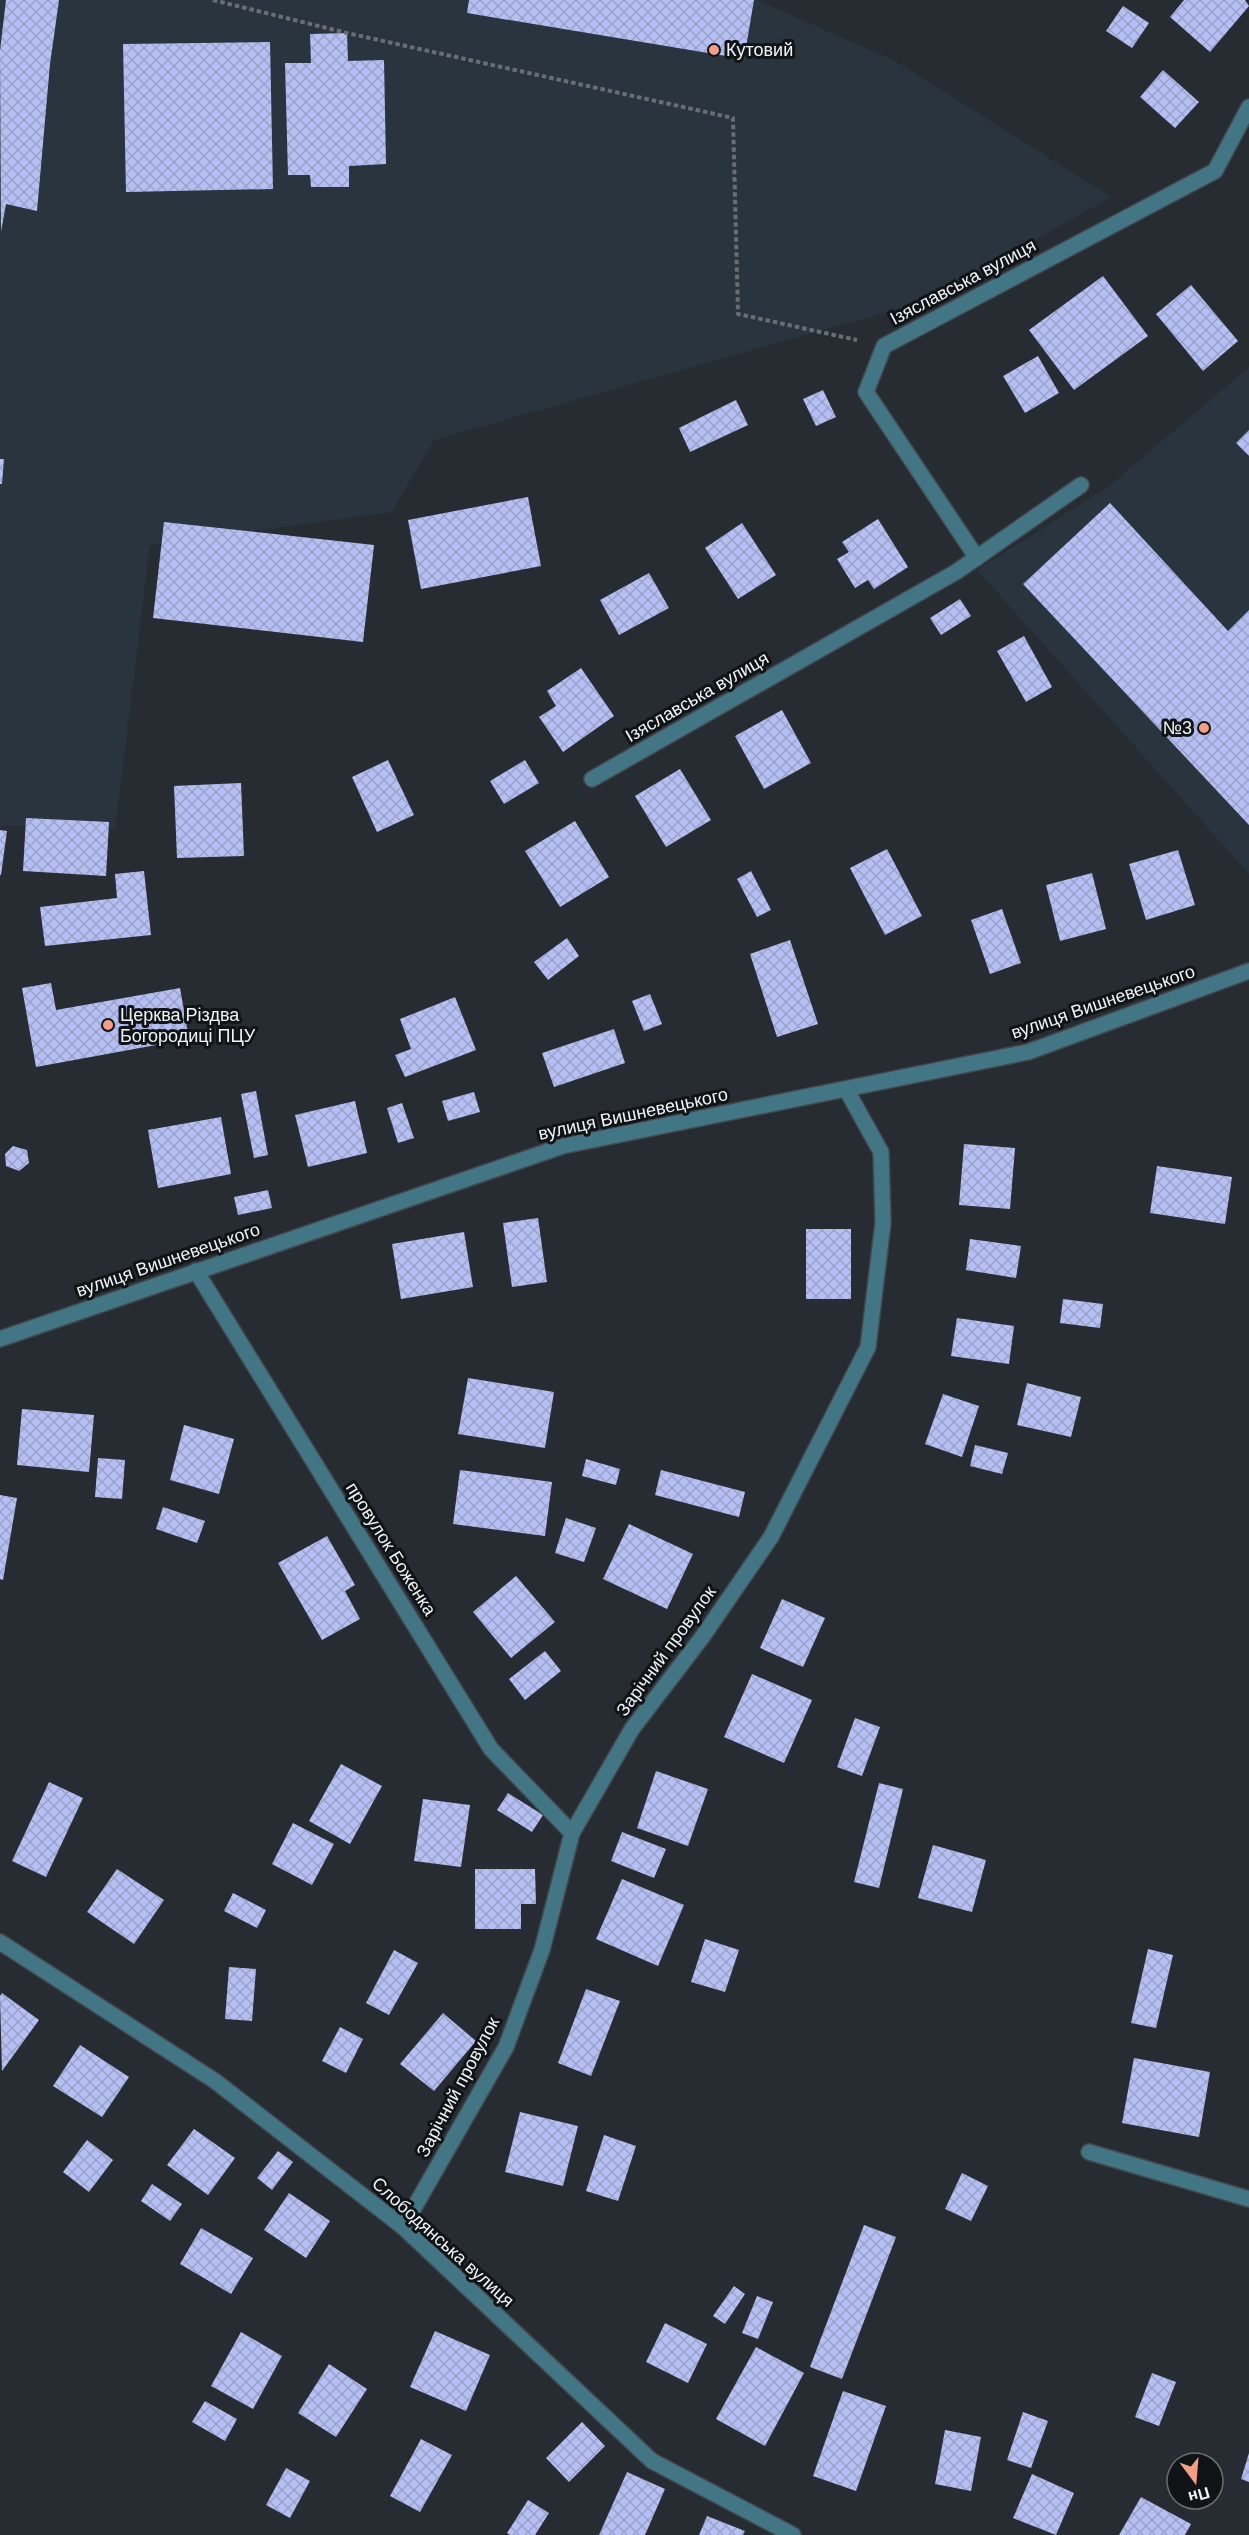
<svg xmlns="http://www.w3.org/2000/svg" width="1249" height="2535" font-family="Arial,sans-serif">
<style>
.built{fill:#29343f}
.building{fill:url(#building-cross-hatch)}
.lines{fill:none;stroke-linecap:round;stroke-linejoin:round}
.minor-casing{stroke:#42484e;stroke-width:18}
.path{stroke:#696e74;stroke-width:4;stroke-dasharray:4.5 3;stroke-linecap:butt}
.minor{stroke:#427684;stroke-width:15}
.poi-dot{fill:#f49e86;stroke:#111417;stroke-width:2}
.labels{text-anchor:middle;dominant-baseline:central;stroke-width:6;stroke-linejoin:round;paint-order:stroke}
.poi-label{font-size:18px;fill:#f0f4f8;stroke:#111417;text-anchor:start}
.street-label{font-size:18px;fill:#f0f4f8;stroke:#111417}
</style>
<defs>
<pattern id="building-cross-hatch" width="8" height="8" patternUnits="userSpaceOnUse" patternTransform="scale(1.5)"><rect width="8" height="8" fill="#b6bff3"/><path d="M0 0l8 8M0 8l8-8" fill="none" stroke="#9aa2c9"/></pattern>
</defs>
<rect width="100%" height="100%" fill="#262c32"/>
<!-- built -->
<g class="built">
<polygon points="0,0 757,0 897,62 1111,197 926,301 434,440 392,512 150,545 115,829 0,826"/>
<polygon points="1249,367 1249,874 977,570 1109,486"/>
</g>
<!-- building -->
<g class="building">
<polygon points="6,0 59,0 50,64 37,211 6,204 1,232 0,51"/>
<polygon points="469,0 754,0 744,59 467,13"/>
<polygon points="1184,0 1245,0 1249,6 1210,52 1170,17"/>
<polygon points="1123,6 1149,23 1132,48 1106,31"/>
<polygon points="347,33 348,61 384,60 386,164 349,166 349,187 311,187 310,175 288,175 285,63 311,63 310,34"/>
<polygon points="270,42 273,189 126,192 123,44"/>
<polygon points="1163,70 1199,102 1175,128 1140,97"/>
<polygon points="1103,276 1148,336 1074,390 1029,330"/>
<polygon points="1191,285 1238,341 1203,371 1156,314"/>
<polygon points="1038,356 1059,393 1025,413 1003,376"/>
<polygon points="823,390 836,417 816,426 803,399"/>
<polygon points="736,400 748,425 690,452 679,428"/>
<polygon points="1249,430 1249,456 1236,443"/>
<polygon points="0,459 4,459 2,484 0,484"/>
<polygon points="528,497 541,566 421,589 408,520"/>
<polygon points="1110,503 1228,631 1249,610 1249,825 1023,584"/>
<polygon points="878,519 908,567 874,589 868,580 855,588 837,559 849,552 842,542"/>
<polygon points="164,522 374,545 363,642 153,618"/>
<polygon points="742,523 776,575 738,599 705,548"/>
<polygon points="649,573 669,608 619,635 600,600"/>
<polygon points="960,599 971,616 941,635 930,618"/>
<polygon points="1024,636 1052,687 1026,702 997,651"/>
<polygon points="581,668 614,716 563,752 539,717 556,706 547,691"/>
<polygon points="782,710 811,763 764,789 735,736"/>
<polygon points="388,760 414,815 377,832 352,777"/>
<polygon points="525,760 539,783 504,804 490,781"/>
<polygon points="680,769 711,820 666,847 635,796"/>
<polygon points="241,783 244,856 177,858 174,786"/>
<polygon points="26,818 109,822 106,876 23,871"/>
<polygon points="575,821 609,877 560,907 525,851"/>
<polygon points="0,830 7,831 1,875 0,875"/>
<polygon points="887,849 922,916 885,935 850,868"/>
<polygon points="1178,850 1195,905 1146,920 1129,864"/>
<polygon points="144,871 151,935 45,946 40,907 117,898 115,874"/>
<polygon points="751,871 771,910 757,917 737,879"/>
<polygon points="1092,873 1106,929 1060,941 1046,885"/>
<polygon points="1002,909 1021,963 990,974 971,920"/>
<polygon points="567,938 579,956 548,980 534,962"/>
<polygon points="790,940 818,1024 777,1037 750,954"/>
<polygon points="51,983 56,1010 180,988 189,1039 36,1067 22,988"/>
<polygon points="650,994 662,1024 644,1031 632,1001"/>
<polygon points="455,997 476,1050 405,1077 395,1055 411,1049 400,1019"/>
<polygon points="614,1029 625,1063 554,1087 542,1053"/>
<polygon points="256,1091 268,1155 254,1158 241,1094"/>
<polygon points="474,1092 480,1112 448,1121 442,1101"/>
<polygon points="355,1101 367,1153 308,1167 295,1115"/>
<polygon points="402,1103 414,1138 398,1143 387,1108"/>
<polygon points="221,1117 231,1174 158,1188 148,1130"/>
<polygon points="964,1144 1015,1148 1010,1209 959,1205"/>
<polygon points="13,1146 27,1150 29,1163 19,1171 6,1166 5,1154"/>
<polygon points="1157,1166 1232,1177 1225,1224 1150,1213"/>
<polygon points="268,1190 272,1208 238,1215 234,1197"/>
<polygon points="538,1218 547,1282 512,1287 503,1223"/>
<rect x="806" y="1229" width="45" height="70"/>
<polygon points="464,1232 473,1287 401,1299 392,1244"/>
<polygon points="970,1239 1021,1246 1016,1278 966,1270"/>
<polygon points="1063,1299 1103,1304 1100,1328 1060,1323"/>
<polygon points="957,1318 1014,1326 1009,1364 951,1356"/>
<polygon points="468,1378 554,1392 545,1448 458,1434"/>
<polygon points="1027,1383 1081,1397 1071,1437 1017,1425"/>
<polygon points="943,1394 979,1406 962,1457 925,1444"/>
<polygon points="22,1409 94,1415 89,1472 17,1465"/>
<polygon points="184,1425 234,1439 219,1494 170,1480"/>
<polygon points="975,1445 1008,1453 1002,1474 970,1466"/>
<polygon points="98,1458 125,1460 122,1499 95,1497"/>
<polygon points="586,1459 620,1469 616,1485 582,1476"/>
<polygon points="460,1470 552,1482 545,1536 453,1524"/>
<polygon points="661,1470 745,1492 739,1517 655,1495"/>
<polygon points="0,1495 17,1498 3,1580 0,1579"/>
<polygon points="163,1507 205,1521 197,1543 156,1529"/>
<polygon points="566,1518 596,1528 584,1562 555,1553"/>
<polygon points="629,1524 693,1554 667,1609 603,1579"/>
<polygon points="327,1536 355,1585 345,1591 360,1619 322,1640 278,1563"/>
<polygon points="516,1576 555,1622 511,1658 473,1612"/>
<polygon points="782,1599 825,1618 803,1667 760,1648"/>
<polygon points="545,1651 561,1671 525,1700 509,1679"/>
<polygon points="752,1674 812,1700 784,1763 724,1737"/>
<polygon points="855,1718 880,1727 862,1776 837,1767"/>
<polygon points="341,1764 382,1786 350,1844 309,1821"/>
<polygon points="656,1771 708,1789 688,1846 637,1828"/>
<polygon points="49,1782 83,1798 46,1877 12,1861"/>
<polygon points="879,1783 903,1789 879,1888 854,1882"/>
<polygon points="508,1793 543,1815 532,1832 497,1810"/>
<polygon points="423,1799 470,1805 461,1867 414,1861"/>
<polygon points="293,1823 334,1844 312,1885 272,1864"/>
<polygon points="622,1832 666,1849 654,1878 611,1861"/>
<polygon points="933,1845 986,1860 972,1912 918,1898"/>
<polygon points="117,1869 164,1900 134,1944 87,1912"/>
<polygon points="475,1869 535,1869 536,1904 521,1904 521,1929 475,1929"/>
<polygon points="622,1879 684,1905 658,1966 596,1939"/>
<polygon points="233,1893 266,1910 257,1928 224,1911"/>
<polygon points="705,1939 739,1950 725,1992 691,1982"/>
<polygon points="1148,1949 1173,1955 1156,2028 1131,2023"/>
<polygon points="394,1950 418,1963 389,2015 366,2003"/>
<polygon points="229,1967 256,1969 252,2021 225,2019"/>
<polygon points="586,1989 620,2001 591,2076 558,2063"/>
<polygon points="2,1993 39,2020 2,2071 0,1996"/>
<polygon points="443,2013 476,2041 434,2091 400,2064"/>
<polygon points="340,2027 363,2039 346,2073 322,2061"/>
<polygon points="80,2045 129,2077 102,2117 53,2086"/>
<polygon points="1134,2058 1210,2072 1199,2137 1122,2123"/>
<polygon points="520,2112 578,2126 563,2186 505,2172"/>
<polygon points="194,2129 235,2158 208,2195 167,2165"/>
<polygon points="604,2135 636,2146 618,2201 586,2191"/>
<polygon points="87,2140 113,2160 89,2192 63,2172"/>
<polygon points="278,2151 293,2162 272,2190 257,2178"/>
<polygon points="962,2173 988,2186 971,2221 945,2209"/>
<polygon points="152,2184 182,2204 170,2221 141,2201"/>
<polygon points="289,2193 330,2221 306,2258 264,2230"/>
<polygon points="864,2225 896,2237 842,2379 810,2367"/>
<polygon points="201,2228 253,2258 231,2294 180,2264"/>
<polygon points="734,2286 745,2294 725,2324 713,2316"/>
<polygon points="757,2296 773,2302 758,2339 742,2333"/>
<polygon points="665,2323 707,2344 688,2383 646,2362"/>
<polygon points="435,2331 490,2355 466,2411 410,2387"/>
<polygon points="241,2332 282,2356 253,2409 211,2386"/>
<polygon points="756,2347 804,2373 765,2446 716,2419"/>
<polygon points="329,2364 367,2389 336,2437 298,2413"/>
<polygon points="1152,2373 1176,2382 1159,2426 1135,2417"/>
<polygon points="843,2391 886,2406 856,2491 813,2476"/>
<polygon points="205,2401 237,2419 225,2441 192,2422"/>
<polygon points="1023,2412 1048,2421 1031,2468 1007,2460"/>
<polygon points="582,2422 605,2446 569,2482 546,2458"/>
<polygon points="945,2430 981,2437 971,2491 935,2484"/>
<polygon points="421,2439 452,2455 420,2512 390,2496"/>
<polygon points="1249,2453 1249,2482 1241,2479"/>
<polygon points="286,2468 310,2481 290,2518 266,2505"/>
<polygon points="627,2472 665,2489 645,2535 599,2535"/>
<polygon points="1032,2474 1074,2493 1056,2535 1013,2518"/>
<polygon points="1141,2497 1191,2524 1185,2535 1119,2535"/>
<polygon points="528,2500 549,2513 535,2535 510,2535 507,2533"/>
<polygon points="707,2516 745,2531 743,2535 699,2535"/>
</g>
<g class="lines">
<defs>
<g id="minor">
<polyline points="977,558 866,392 884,346 1215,171 1249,107"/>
<polyline points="592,779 956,572 1081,485"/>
<polyline points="196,1271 491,1749 572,1833"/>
<polyline points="0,1339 563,1146 1028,1052 1249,971"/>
<polyline points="0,1942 215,2081 403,2227 652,2461 793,2535"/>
<polyline points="1089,2152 1249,2199"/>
<polyline points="403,2227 506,2047 542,1950 572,1833 632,1729 703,1636 771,1537 868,1347 883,1223 881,1152 846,1089"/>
</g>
</defs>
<!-- minor casing -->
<use href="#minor" class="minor-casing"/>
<!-- path -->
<polyline class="path" points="213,0 347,33 733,118 738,314 857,340"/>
<!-- minor -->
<use href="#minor" class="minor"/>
</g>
<!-- markers -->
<g class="poi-dot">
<circle cx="714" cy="50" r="6"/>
<circle cx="1204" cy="728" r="6"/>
<circle cx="108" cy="1025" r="6"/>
</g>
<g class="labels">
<!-- poi labels -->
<g class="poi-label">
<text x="726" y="50">Кутовий</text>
<text x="1192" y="728" text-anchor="end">№3</text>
<text x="120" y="1015">Церква Різдва<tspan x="120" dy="21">Богородиці ПЦУ</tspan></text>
</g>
<!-- street labels -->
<g class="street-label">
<text transform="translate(963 282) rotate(-28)">Ізяславська вулиця</text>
<text transform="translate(697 697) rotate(-30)">Ізяславська вулиця</text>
<text transform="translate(1103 1002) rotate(-19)">вулиця Вишневецького</text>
<text transform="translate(633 1114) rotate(-12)">вулиця Вишневецького</text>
<text transform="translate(168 1260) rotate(-19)">вулиця Вишневецького</text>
<text transform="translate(391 1549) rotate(58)">провулок Боженка</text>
<text transform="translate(666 1651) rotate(-54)">Зарічний провулок</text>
<text transform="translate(458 2087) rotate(-62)">Зарічний провулок</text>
<text transform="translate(443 2242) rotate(42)">Слободянська вулиця</text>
</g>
</g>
<!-- north arrow -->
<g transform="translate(1195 2481) rotate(164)"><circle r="28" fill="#111417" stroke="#6a6e71" stroke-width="1.5"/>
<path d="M0-4.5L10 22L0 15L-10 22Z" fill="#f49e86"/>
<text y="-9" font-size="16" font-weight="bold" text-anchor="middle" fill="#f0f4f8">Пн</text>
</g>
</svg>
